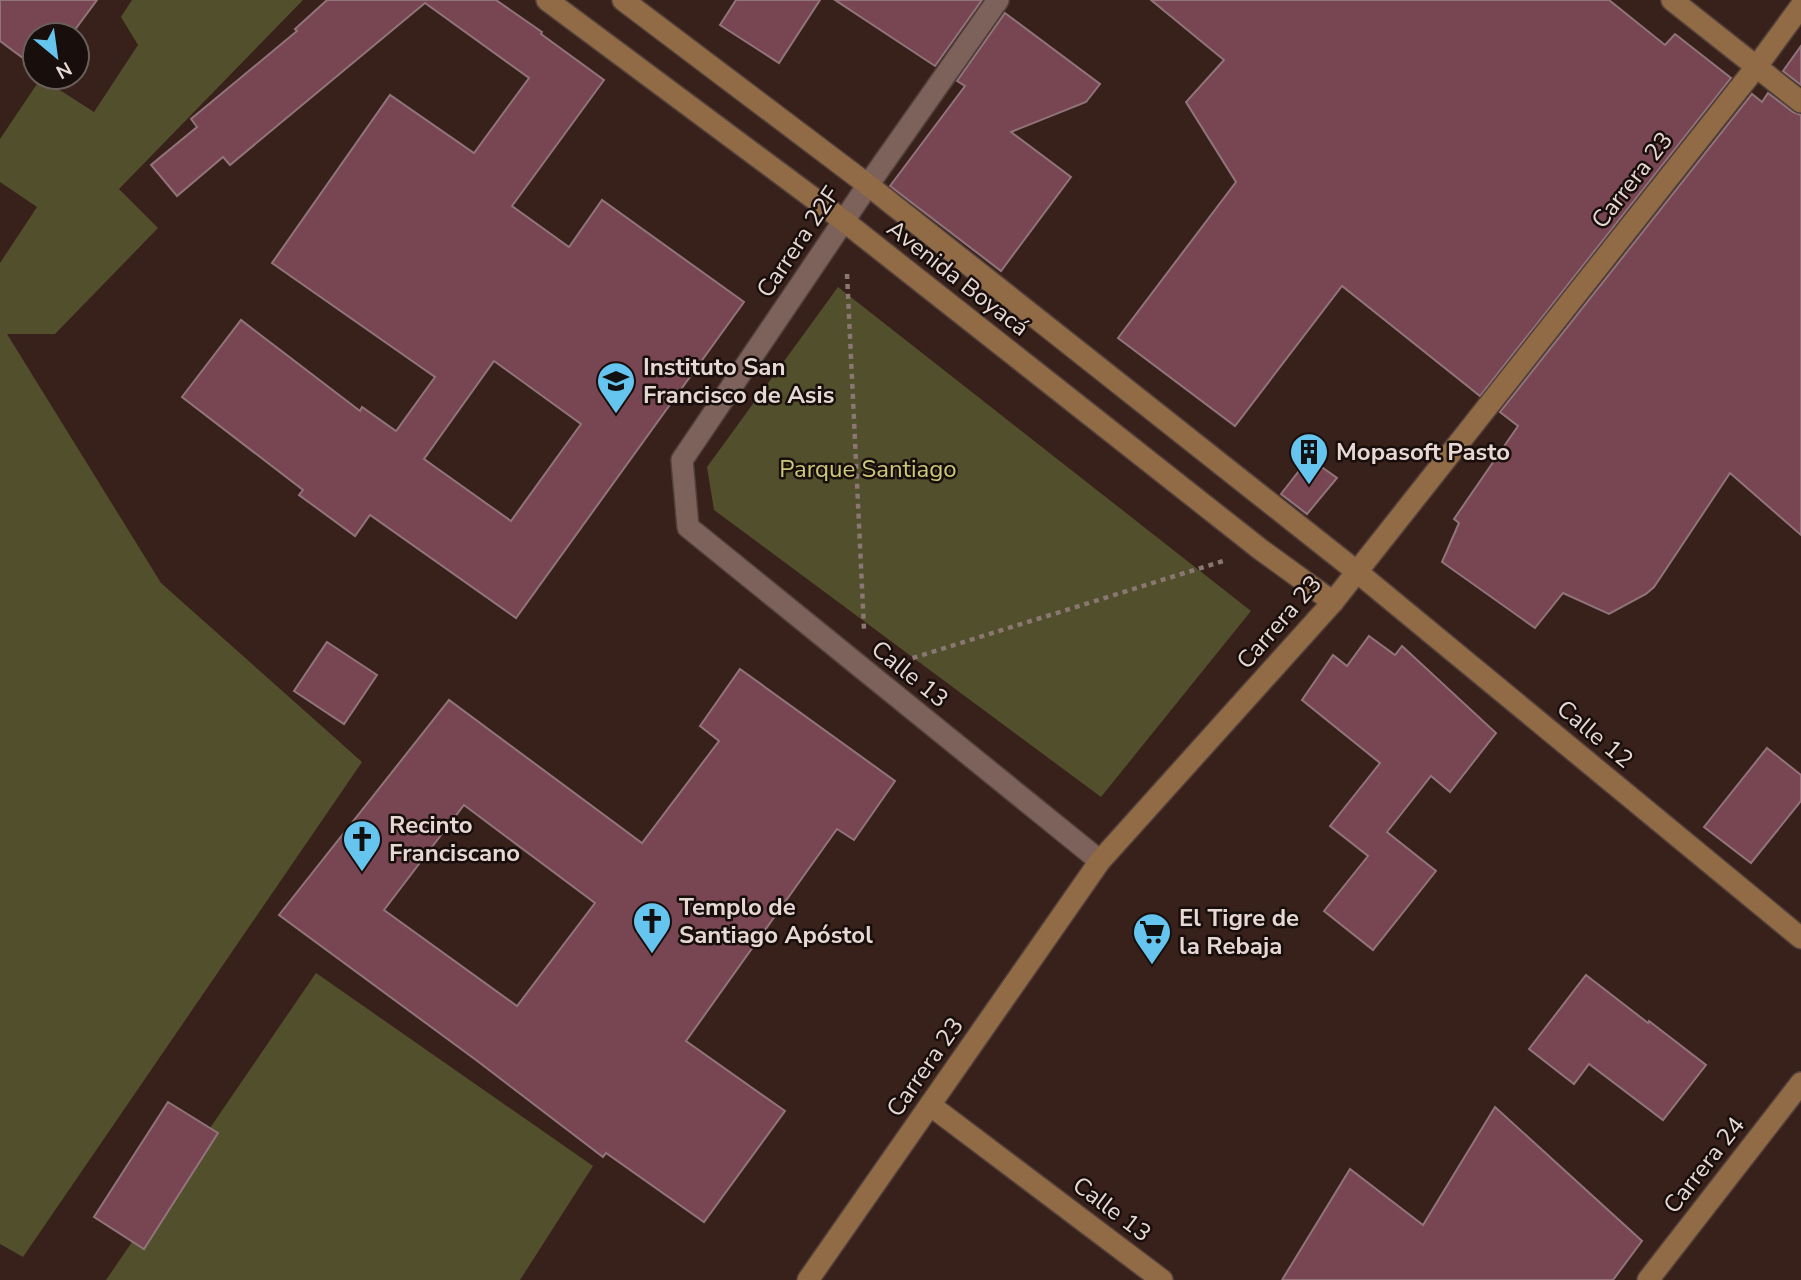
<svg xmlns="http://www.w3.org/2000/svg" width="1801" height="1280" font-family="'Nunito Sans',sans-serif">
<style>
.green{fill:#524f2d}
.building{fill:#784653;stroke:#90747a;stroke-width:2;fill-rule:evenodd}
.lines{fill:none;stroke-linecap:round;stroke-linejoin:round}
.street-casing{stroke:#52403b;stroke-width:24}
.secondary-casing{stroke:#52403b;stroke-width:24}
.path{stroke:#8a7771;stroke-width:4.5;stroke-dasharray:5 5;stroke-linecap:butt}
.street{stroke:#7c625a;stroke-width:21}
.secondary{stroke:#916a46;stroke-width:21}
.labels{text-anchor:middle;dominant-baseline:central;stroke-width:5;stroke-linejoin:round;paint-order:stroke}
.street-label{font-size:24px;fill:#e7d8d3;stroke:#180e0b}
.poi-label{font-size:24px;font-weight:bold;fill:#e7d8d3;stroke:#180e0b;text-anchor:start}
.park-label{font-size:24px;fill:#cec87a;stroke:#180e0b}
</style>
<rect width="100%" height="100%" fill="#38211b"/>
<!-- green -->
<g class="green">
<polygon points="132,0 303,0 119,189 158,228 55,334 7,334 161,583 362,762 23,1257 0,1244 0,263 37,207 0,182 0,139 41,78 94,112 138,45 121,17"/>
<polygon points="838,287 1251,611 1101,797 714,510 707,467"/>
<polygon points="316,973 593,1166 520,1280 106,1280"/>
</g>
<!-- building -->
<g class="building">
<polygon points="0,0 97,0 71,35 35,35 35,67 0,41"/>
<path d="M327 0H496L542 32 541 34 604 80 512 206 569 247 602 200 744 302 516 618 370 515 355 536 299 495 303 490 182 397 241 320 360 411 362 407 396 431 435 377 272 263 390 95 474 153 529 78 425 3 230 165 223 157 177 196 151 165 197 127 191 119 297 31 295 29ZM494 361 581 424 511 521 424 459Z"/>
<polygon points="736,0 820,0 779,63 720,25"/>
<polygon points="835,0 982,0 935,66"/>
<polygon points="1151,0 1609,0 1665,45 1675,34 1731,78 1480,396 1342,286 1235,426 1118,338 1236,182 1186,102 1224,60"/>
<polygon points="1005,13 1100,84 1086,102 1011,132 1071,177 1001,271 890,186 965,86 957,81"/>
<polygon points="1801,46 1801,85 1783,71"/>
<polygon points="1768,93 1793,112 1801,115 1801,535 1730,473 1654,587 1646,594 1609,614 1563,593 1535,628 1442,562 1459,523 1454,519 1518,426 1500,412 1752,94 1762,102"/>
<polygon points="1309,458 1337,478 1307,514 1281,494"/>
<polygon points="1369,636 1395,655 1402,646 1496,733 1450,792 1431,776 1387,832 1436,871 1373,950 1324,911 1368,856 1330,826 1380,763 1302,700 1333,655 1347,666"/>
<polygon points="327,642 377,675 344,724 294,691"/>
<path d="M740 669 895 781 854 840 837 829 686 1041 785 1111 704 1222 606 1153 603 1157 476 1060 279 915 449 700 642 843 719 741 700 726ZM464 805 595 903 517 1006 384 910Z"/>
<polygon points="1767,748 1801,775 1801,801 1751,863 1704,827"/>
<polygon points="1586,975 1648,1023 1649,1021 1706,1065 1663,1120 1589,1064 1574,1084 1529,1049"/>
<polygon points="168,1102 218,1133 144,1249 94,1217"/>
<polygon points="1495,1107 1642,1241 1613,1280 1282,1280 1350,1169 1423,1225"/>
</g>
<g class="lines">
<defs>
<polyline id="street" points="998,0 868,185 682,460 688,527 1100,861"/>
<g id="secondary">
<polyline points="547,0 844,221 1260,549 1333,602"/>
<polyline points="623,0 868,185 1356,571 1801,938"/>
<polyline points="1672,0 1801,102"/>
<polyline points="930,1105 1162,1280"/>
<polyline points="808,1280 1100,861 1333,602 1757,66 1801,6"/>
<polyline points="1648,1280 1801,1083"/>
</g>
</defs>
<!-- street casing -->
<use href="#street" class="street-casing"/>
<!-- secondary casing -->
<use href="#secondary" class="secondary-casing"/>
<!-- path -->
<g class="path">
<polyline points="847,274 864,629"/>
<polyline points="903,661 1223,561"/>
</g>
<!-- street -->
<use href="#street" class="street"/>
<!-- secondary -->
<use href="#secondary" class="secondary"/>
</g>
<!-- icons -->
<defs>
<symbol id="university-pin" viewBox="-11 -11 22 30"><path d="M0 17L-7.5 6A9.5 9.5 0 1 1 7.5 6Z" fill="#65c5ee" stroke="#180e0b"/><path d="M0-5L7-2L0 1L-7-2ZM-4 1L0 2.5L4 1V4Q0 6-4 4Z" fill="#111"/></symbol>
<symbol id="building-pin" viewBox="-11 -11 22 30"><path d="M0 17L-7.5 6A9.5 9.5 0 1 1 7.5 6Z" fill="#65c5ee" stroke="#180e0b"/><path d="M-4-6H4V6H1V3H-1V6H-4ZM-2.5-4.3h1.7v1.8h-1.7ZM.8-4.3h1.7v1.8H.8ZM-2.5-1h1.7V.8h-1.7ZM.8-1h1.7V.8H.8Z" fill="#111"/></symbol>
<symbol id="church-pin" viewBox="-11 -11 22 30"><path d="M0 17L-7.5 6A9.5 9.5 0 1 1 7.5 6Z" fill="#65c5ee" stroke="#180e0b"/><path d="M-1.2-6h2.4v3.5h3.3v2.4h-3.3V6h-2.4V-.1h-3.3v-2.4h3.3Z" fill="#111"/></symbol>
<symbol id="supermarket-pin" viewBox="-11 -11 22 30"><path d="M0 17L-7.5 6A9.5 9.5 0 1 1 7.5 6Z" fill="#65c5ee" stroke="#180e0b"/><path d="M-6-5.5h2.5l.6 2H6L4.5 2H-2.5L-4.4-4H-6ZM-1.5 3.2a1.3 1.3 0 1 0 .1 0ZM3 3.2a1.3 1.3 0 1 0 .1 0Z" fill="#111"/></symbol>
</defs>
<g fill-rule="evenodd">
<use href="#university-pin" x="594" y="359" width="44" height="60"/>
<use href="#building-pin" x="1287" y="430" width="44" height="60"/>
<use href="#church-pin" x="340" y="817" width="44" height="60"/>
<use href="#church-pin" x="630" y="899" width="44" height="60"/>
<use href="#supermarket-pin" x="1130" y="910" width="44" height="60"/>
</g>
<g class="labels">
<!-- street labels -->
<g class="street-label">
<text transform="translate(1632 180) rotate(-52)">Carrera 23</text>
<text transform="translate(798 242) rotate(-56)">Carrera 22F</text>
<text transform="translate(958 278) rotate(38)">Avenida Boyacá</text>
<text transform="translate(1279 622) rotate(-49)">Carrera 23</text>
<text transform="translate(910 674) rotate(39)">Calle 13</text>
<text transform="translate(1595 734) rotate(40)">Calle 12</text>
<text transform="translate(925 1067) rotate(-55)">Carrera 23</text>
<text transform="translate(1704 1165) rotate(-52)">Carrera 24</text>
<text transform="translate(1112 1209) rotate(37)">Calle 13</text>
</g>
<!-- poi labels -->
<g class="poi-label">
<text x="643" y="367">Instituto San<tspan x="643" dy="28">Francisco de Asis</tspan></text>
<text x="1336" y="452">Mopasoft Pasto</text>
<text x="389" y="825">Recinto<tspan x="389" dy="28">Franciscano</tspan></text>
<text x="679" y="907">Templo de<tspan x="679" dy="28">Santiago Apóstol</tspan></text>
<text x="1179" y="918">El Tigre de<tspan x="1179" dy="28">la Rebaja</tspan></text>
</g>
<!-- park labels -->
<g class="park-label">
<text x="868" y="469">Parque Santiago</text>
</g>
</g>
<!-- north arrow -->
<g transform="translate(56 56) rotate(151)"><circle r="33" fill="#180e0b" stroke="#6b5f5b" stroke-width="2"/>
<path d="M0-5L12 26L0 18L-12 26Z" fill="#65c5ee"/>
<text y="-10" font-size="19" font-weight="bold" text-anchor="middle" fill="#e7d8d3">N</text>
</g>
</svg>
